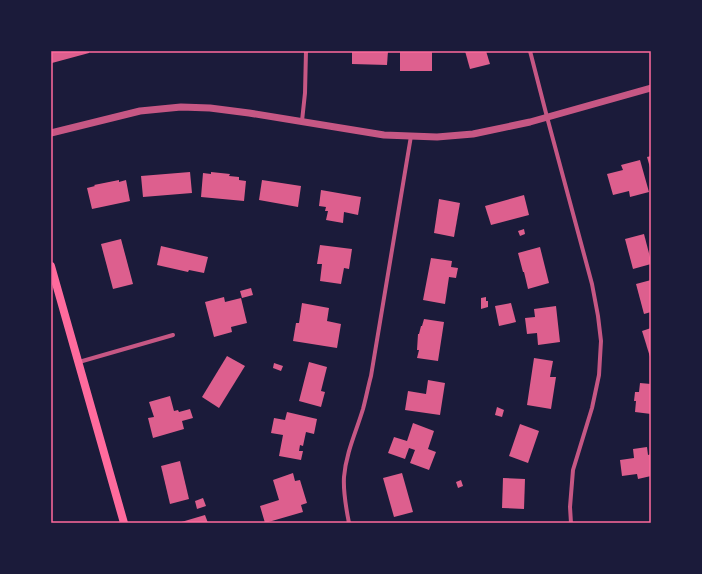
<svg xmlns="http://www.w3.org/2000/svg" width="702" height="574" font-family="'IBM Plex Sans',sans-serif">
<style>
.building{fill:#dd5f8e}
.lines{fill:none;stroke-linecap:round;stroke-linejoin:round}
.minor{stroke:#c65784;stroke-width:4}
.tertiary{stroke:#c65784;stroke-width:7}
.secondary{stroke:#ff6b9d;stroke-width:8}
.neatline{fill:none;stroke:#ff6b9d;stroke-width:1.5}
</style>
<rect width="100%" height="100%" fill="#1b1b3a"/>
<!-- building -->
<g class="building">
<polygon points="51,51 89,51 89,53 52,63 51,58"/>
<polygon points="352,51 388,51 387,65 352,64"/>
<polygon points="465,51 486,51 490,64 470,69"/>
<rect x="400" y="52" width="32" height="19"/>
<polygon points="651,156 651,171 647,157"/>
<polygon points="640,160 649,192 630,197 629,191 613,195 607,174 623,170 621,165"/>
<polygon points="190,172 192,193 143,197 141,176"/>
<polygon points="211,172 230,174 229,176 239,177 239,180 246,181 244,201 201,197 203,173 211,174"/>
<polygon points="119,180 119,182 126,180 130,201 92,209 87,188 95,186 94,185"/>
<polygon points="262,180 301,186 298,207 259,200"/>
<polygon points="321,190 361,197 358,215 344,212 343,223 326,220 328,211 325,211 326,207 319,206"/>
<polygon points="524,195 529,215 491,225 485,206"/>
<polygon points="439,199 460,203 454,237 434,233"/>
<polygon points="524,229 525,234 520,236 518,231"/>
<polygon points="644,234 651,261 651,264 633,269 625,239"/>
<polygon points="121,239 133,284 113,289 101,244"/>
<polygon points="320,245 352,249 349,269 344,268 341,284 320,281 322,264 317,264"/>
<polygon points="161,246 208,257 204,273 189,270 188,272 157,265"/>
<polygon points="540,247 549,283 528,289 524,272 523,272 518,253"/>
<polygon points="431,258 452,261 451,267 458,268 456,278 449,277 445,304 423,300"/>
<polygon points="651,280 651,312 644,314 636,284"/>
<polygon points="251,288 253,295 242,298 240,291"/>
<polygon points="224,297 225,302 241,298 247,323 231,327 232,332 214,337 205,302"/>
<polygon points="486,297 486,301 488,301 488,307 481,309 481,298"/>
<polygon points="302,303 329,308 327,321 341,324 337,348 293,341 296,323 299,323"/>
<polygon points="511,303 516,322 499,326 495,306"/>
<polygon points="556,306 560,342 538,345 537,333 527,334 525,318 535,317 534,309"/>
<polygon points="424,319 444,322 438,361 417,358 419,350 417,350 418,334 419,334 421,326 422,326"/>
<polygon points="651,328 651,360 642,331"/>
<polygon points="227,356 245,366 219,408 202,397"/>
<polygon points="534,358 553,361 550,377 556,377 551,409 527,405"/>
<polygon points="309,362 327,367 321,391 325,392 321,407 299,401"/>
<polygon points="274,363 283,366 281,371 273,368"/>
<polygon points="428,380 445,383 440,415 405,410 408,391 426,394"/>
<polygon points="640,383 651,384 651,414 635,412 636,401 634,401 635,392 639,392"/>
<polygon points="170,396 174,411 178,410 179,412 190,409 193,418 182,421 184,429 153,438 148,418 154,417 149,402"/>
<polygon points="497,407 504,410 502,417 495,415"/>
<polygon points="287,412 317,419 314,434 306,432 303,446 300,445 299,451 303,451 301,460 279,456 283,435 271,433 274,418 285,420"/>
<polygon points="413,423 434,431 428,449 436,452 429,470 410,463 415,450 409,448 405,459 388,453 394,437 407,441"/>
<polygon points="520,424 539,431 528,463 509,456"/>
<polygon points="647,447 648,455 651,454 651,476 638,479 637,474 622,476 620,460 634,458 633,449"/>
<polygon points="180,461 189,499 170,504 161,466"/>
<polygon points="293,473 295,481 300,480 307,503 301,505 303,512 265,523 260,506 279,500 273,480"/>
<polygon points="402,473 413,512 394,517 383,478"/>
<polygon points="503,478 525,479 524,509 502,508"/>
<polygon points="461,480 463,486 458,488 456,482"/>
<polygon points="203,498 206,506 197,509 195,501"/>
<polygon points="205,515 208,523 178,523"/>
</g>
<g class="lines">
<!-- minor -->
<g class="minor">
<polyline points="530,51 547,117 592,284 598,316 601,341 599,375 592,408 573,470 570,507 571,523"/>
<polyline points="302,121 305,93 306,51"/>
<polyline points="79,362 173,335"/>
<path d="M349 523C346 508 343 493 344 477 346 453 356 432 363 409 366 398 368 387 371 376L411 136"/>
</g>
<!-- tertiary -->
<polyline class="tertiary" points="51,133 140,111 181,107 210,108 249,113 384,135 437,137 473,134 530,122 651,88"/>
<!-- secondary -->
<polyline class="secondary" points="51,266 124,523"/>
</g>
<!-- border -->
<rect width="702" height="574" fill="none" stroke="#1b1b3a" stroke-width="104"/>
<rect x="52" y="52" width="598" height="470" class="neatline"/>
</svg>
